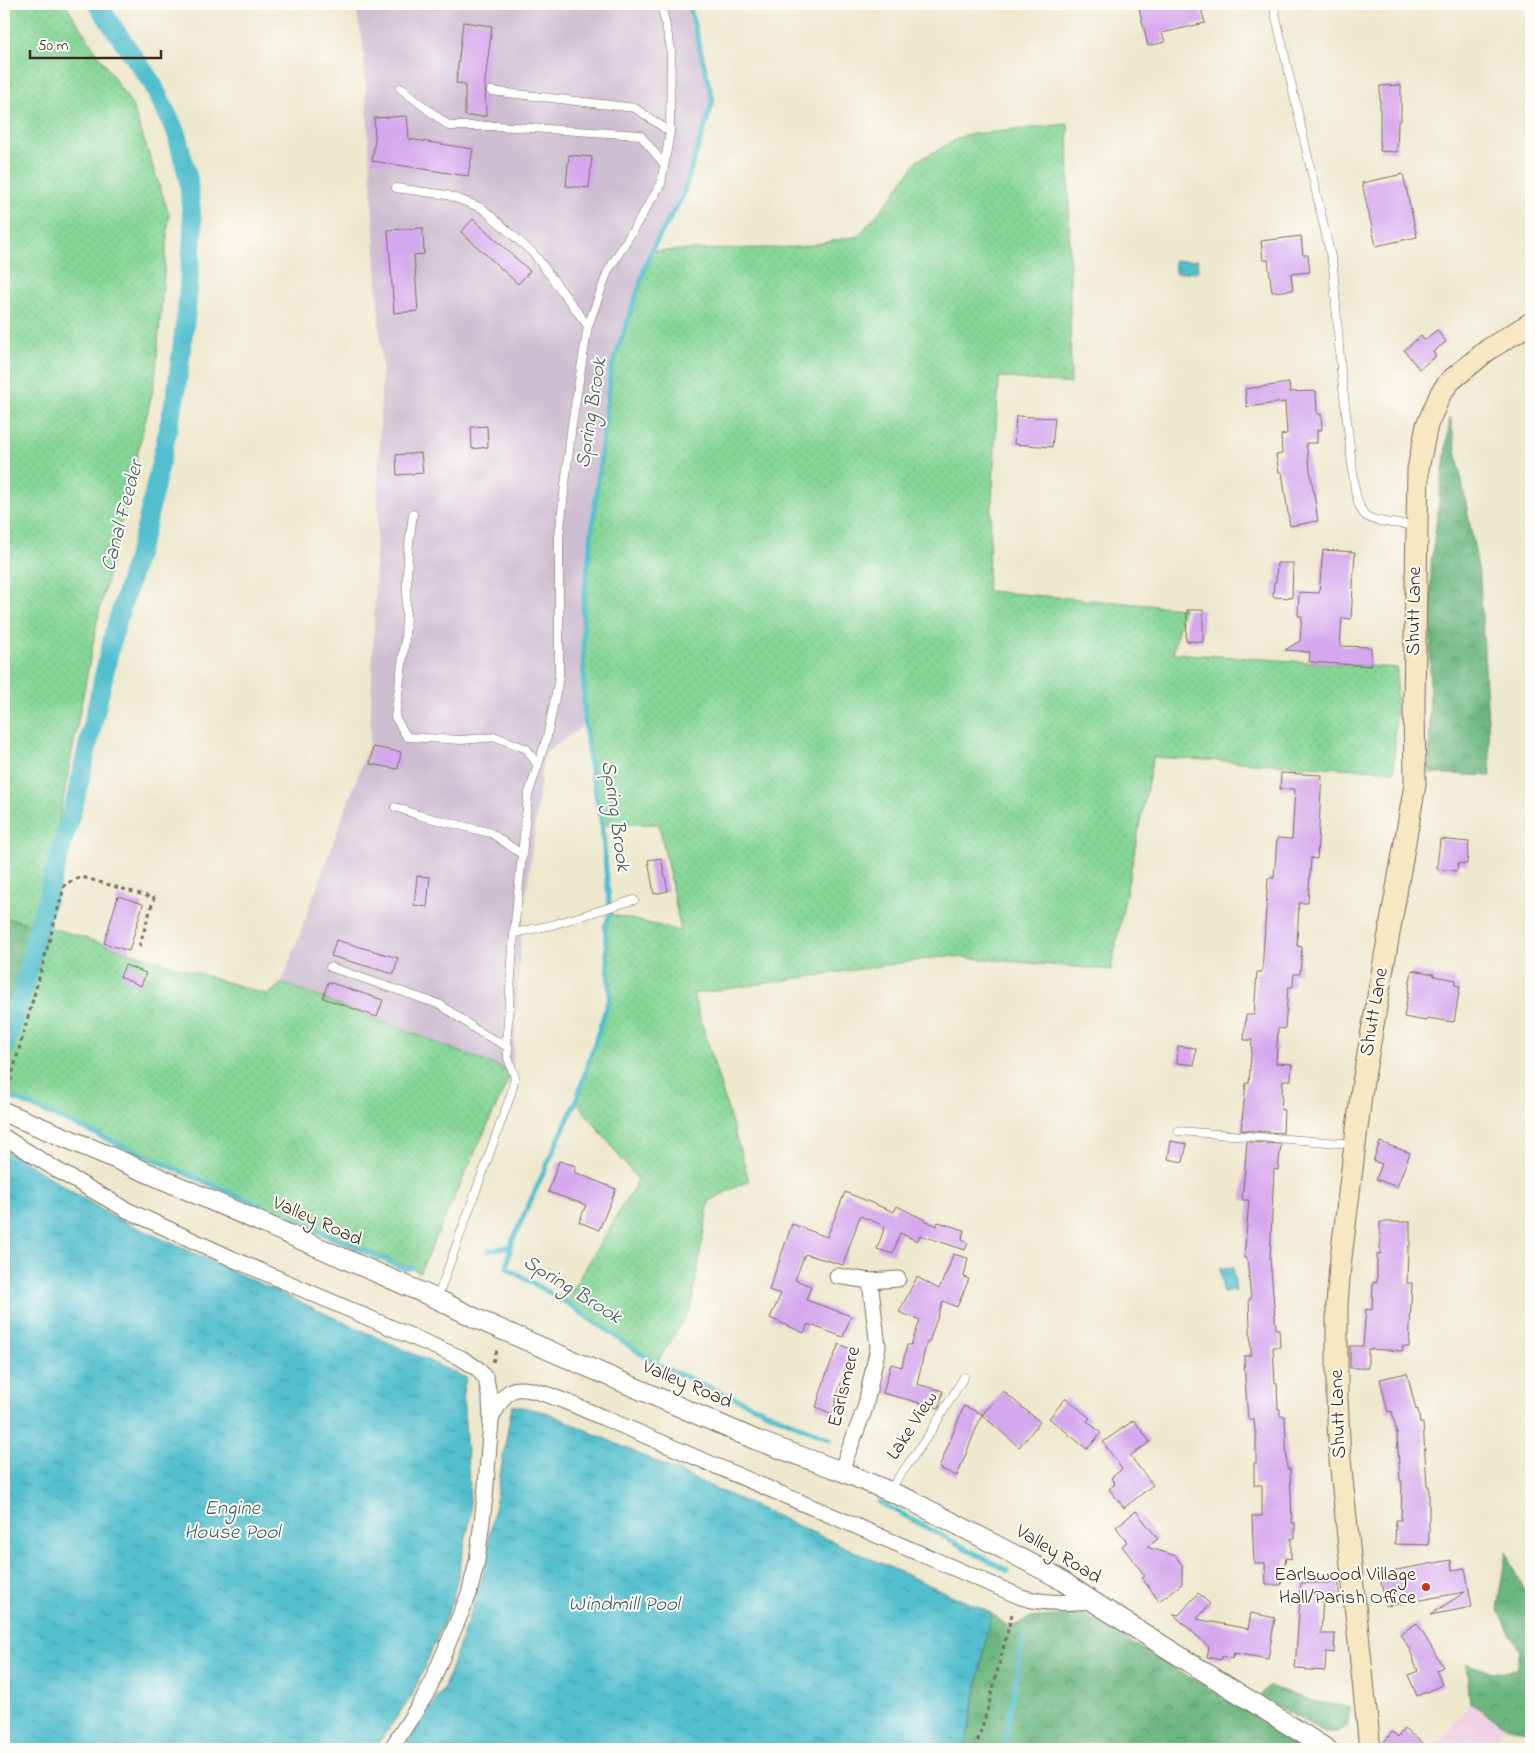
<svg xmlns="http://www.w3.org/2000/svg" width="1535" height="1753" font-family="'Indie Flower',sans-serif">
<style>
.built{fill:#f0d0e4}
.industrial{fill:#cebed1}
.grass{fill:url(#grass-dots);stroke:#60805a}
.forest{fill:url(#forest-crowns);stroke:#54704f}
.water{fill:url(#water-ripples);stroke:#477476}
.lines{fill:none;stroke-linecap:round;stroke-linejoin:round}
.stream{stroke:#53bfce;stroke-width:5}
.canal{stroke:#53bfce;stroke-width:19}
.building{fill:#d5a7ee}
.service-casing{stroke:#7a6c5c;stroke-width:9}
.minor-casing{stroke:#7a6c5c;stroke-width:17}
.tertiary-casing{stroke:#7a6c5c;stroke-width:21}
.secondary-casing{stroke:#7a6c5c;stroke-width:23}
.path{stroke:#7a6c5c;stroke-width:3;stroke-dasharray:4 4;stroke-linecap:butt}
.service{stroke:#fff;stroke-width:8}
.minor{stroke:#fff;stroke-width:15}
.tertiary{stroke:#fff;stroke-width:19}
.secondary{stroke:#f7e8c3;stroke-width:21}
.poi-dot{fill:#c8321e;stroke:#fdfcf7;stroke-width:2}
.labels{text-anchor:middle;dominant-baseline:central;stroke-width:4;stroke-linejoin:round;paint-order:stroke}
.street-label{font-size:20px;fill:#3b2a1e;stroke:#fdfcf7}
.poi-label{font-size:20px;fill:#3b2a1e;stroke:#fdfcf7;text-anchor:end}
.water-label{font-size:21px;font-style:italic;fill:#435e5c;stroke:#fdfcf7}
</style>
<defs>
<pattern id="grass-dots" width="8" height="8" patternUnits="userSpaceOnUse" patternTransform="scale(1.25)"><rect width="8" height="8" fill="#85d697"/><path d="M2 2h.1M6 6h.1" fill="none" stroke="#74b882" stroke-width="1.8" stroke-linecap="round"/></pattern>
<pattern id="forest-crowns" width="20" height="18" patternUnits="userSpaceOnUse" patternTransform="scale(1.25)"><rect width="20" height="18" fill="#6cb780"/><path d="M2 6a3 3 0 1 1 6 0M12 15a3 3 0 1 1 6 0" fill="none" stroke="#5a9568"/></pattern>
<pattern id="water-ripples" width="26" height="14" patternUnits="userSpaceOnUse" patternTransform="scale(1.25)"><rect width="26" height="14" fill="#53bfce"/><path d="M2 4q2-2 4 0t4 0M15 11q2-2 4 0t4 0" fill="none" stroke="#469ba7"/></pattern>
</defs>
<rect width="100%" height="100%" fill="#fdfcf7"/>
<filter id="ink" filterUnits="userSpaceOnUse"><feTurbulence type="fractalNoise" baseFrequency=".02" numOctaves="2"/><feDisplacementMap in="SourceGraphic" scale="10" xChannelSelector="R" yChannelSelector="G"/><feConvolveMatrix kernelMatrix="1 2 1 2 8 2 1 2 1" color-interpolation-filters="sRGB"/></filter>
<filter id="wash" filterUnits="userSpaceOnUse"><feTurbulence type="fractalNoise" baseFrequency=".0096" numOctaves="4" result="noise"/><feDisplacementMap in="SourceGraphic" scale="20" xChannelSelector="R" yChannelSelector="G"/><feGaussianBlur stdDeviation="1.12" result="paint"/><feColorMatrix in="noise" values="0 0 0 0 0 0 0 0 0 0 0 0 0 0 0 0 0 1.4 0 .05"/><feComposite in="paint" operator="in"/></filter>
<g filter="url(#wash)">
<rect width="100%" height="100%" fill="#eee8ce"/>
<!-- built -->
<polygon class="built" points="1470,1703 1505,1725 1491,1749 1435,1749"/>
<!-- industrial -->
<polygon class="industrial" points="355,4 689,4 713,101 682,197 651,251 595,515 583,607 584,715 580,728 544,754 522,928 512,1072 282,983 370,742 382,368 363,45"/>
<!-- grass -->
<g class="grass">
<polygon points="4,4 65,4 133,107 169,214 155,381 99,612 39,925 59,930 268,995 282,983 512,1072 420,1272 4,1096 4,1049 23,992 39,926 4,918"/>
<polygon points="1068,124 1071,384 999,377 987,591 1183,608 1173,653 1397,668 1394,771 1153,757 1111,970 947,956 693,994 749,1180 709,1201 691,1308 656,1364 565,1302 638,1180 576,1101 610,996 605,927 610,914 681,931 659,824 602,825 589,759 584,715 583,607 611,370 651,251 801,247 858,236 887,203 917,161 965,135"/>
</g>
<!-- forest -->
<g class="forest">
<polygon points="1450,417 1480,579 1491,776 1429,773 1431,564"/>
<polygon points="4,918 39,925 23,992 4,1049"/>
<polygon points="1506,1552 1531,1604 1531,1733 1505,1725 1470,1703 1466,1663 1493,1673 1516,1669 1520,1652 1497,1609"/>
<polygon points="991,1613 1010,1628 1029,1618 1083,1614 1213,1691 1307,1749 965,1749"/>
<polygon points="1269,1686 1312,1701 1349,1707 1348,1726 1337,1732 1325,1732 1259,1697"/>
</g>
<!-- water -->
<g class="water">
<polygon points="1198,260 1198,272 1175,273 1174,261"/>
<polygon points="4,1149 110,1215 466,1378 463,1393 471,1515 452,1603 412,1696 374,1749 4,1749"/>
<polygon points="1233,1267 1236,1291 1223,1293 1220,1268"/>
<polygon points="512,1405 546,1412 991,1613 965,1749 403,1749 444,1688 482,1580"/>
</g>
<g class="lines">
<!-- stream -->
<g class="stream">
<polyline points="689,4 713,101 682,197 651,251 611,370 583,607 584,715 589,759 602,825 610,914 605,927 610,996 576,1101 510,1246 507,1268 565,1302 656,1364 830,1439"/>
<polyline points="4,1094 405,1269 413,1267"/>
<polyline points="488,1251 510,1246"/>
<polyline points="879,1502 1008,1571"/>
<polyline points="1004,1749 1023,1638"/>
</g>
<!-- canal -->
<polyline class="canal" points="4,1049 23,992 39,925 76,797 113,636 146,527 176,393 187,306 193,229 188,178 176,132 152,83 97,4"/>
</g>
<g id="blocks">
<!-- building -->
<g class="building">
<polygon points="1138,4 1200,4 1205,23 1162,33 1165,42 1148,46"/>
<polygon points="463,22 492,26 485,81 486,116 465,116 465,84 456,83"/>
<polygon points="1401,85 1401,121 1398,121 1397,152 1380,151 1380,86"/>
<polygon points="407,116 409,139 473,149 468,176 372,161 375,139 374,118"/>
<polygon points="569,155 592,157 589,188 566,186"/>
<polygon points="1403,174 1417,237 1376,246 1362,183"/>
<polygon points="473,219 530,271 518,284 461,232"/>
<polygon points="423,228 424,254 414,255 418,311 394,313 388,230"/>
<polygon points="1301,236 1303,255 1308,255 1310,272 1291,274 1293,290 1272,292 1268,260 1263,260 1261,241"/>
<polygon points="1437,330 1446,342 1433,352 1436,356 1419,369 1404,350 1421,336 1424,340"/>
<polygon points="1289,383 1290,392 1316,391 1317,414 1321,414 1322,430 1317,430 1317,443 1306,443 1318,521 1290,526 1282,472 1279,472 1276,455 1282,454 1281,435 1287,434 1285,402 1247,407 1245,389"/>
<polygon points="1016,416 1055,418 1052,447 1014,444"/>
<polygon points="487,426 488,447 472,449 471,427"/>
<polygon points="421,453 423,473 397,475 396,455"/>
<polygon points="1323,550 1355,552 1351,619 1342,618 1340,646 1371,647 1371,666 1309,662 1310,652 1285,650 1300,641 1302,616 1298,616 1299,592 1319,593"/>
<polygon points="1277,563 1293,563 1292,598 1273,597 1274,582 1276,582"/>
<polygon points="1187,610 1203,610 1203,642 1186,641"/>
<polygon points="373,747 401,752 398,769 370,764"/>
<polygon points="1281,773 1322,775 1317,859 1311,858 1308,903 1299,903 1297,946 1302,947 1300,974 1294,974 1293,987 1288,987 1285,1029 1278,1028 1276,1063 1292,1064 1291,1080 1283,1080 1281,1110 1284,1110 1283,1133 1241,1130 1246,1083 1249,1083 1252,1040 1244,1040 1246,1015 1254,1015 1257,972 1262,972 1268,878 1274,878 1277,838 1292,839 1295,789 1280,789"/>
<polygon points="1440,839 1469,842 1467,864 1458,863 1457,871 1437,869"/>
<polygon points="661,858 668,891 654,894 648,860"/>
<polygon points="417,876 430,877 427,907 414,905"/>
<polygon points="118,896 143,904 129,951 104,943"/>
<polygon points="336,940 398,958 394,974 331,956"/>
<polygon points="125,965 146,973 141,986 120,977"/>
<polygon points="1412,970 1434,974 1434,976 1456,980 1455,985 1460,986 1454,1022 1427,1018 1426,1021 1404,1017"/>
<polygon points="328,982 383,1000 377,1017 323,998"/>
<polygon points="1178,1046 1196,1048 1194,1065 1177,1063"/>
<polygon points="1171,1141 1187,1144 1183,1162 1168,1159"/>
<polygon points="1247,1142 1281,1144 1278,1170 1274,1169 1270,1258 1276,1329 1279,1329 1280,1347 1273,1347 1275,1383 1277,1383 1278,1409 1280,1409 1280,1416 1285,1416 1287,1469 1290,1469 1292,1523 1295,1523 1295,1538 1291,1538 1291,1559 1286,1558 1281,1585 1266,1585 1265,1563 1254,1563 1252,1516 1262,1516 1262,1485 1254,1485 1254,1463 1256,1463 1256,1432 1255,1432 1254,1419 1248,1419 1245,1380 1244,1356 1251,1355 1249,1299 1251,1299 1247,1258 1244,1258 1249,1200 1242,1200"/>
<polygon points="1380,1142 1410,1153 1397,1187 1376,1179 1382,1164 1373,1161"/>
<polygon points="559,1161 576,1166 574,1172 616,1189 599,1230 579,1222 586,1205 548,1192"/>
<polygon points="845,1192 894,1212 897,1206 937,1226 938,1222 964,1230 962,1239 968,1243 965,1250 920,1235 917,1241 900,1233 893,1254 877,1249 885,1226 860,1216 843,1265 805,1254 795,1280 811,1286 806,1300 851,1316 843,1337 808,1324 804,1333 770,1318 781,1294 769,1290 792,1224 827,1237"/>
<polygon points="1380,1222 1410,1222 1410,1246 1408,1246 1407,1283 1412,1283 1409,1347 1402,1346 1403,1351 1368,1349 1368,1368 1350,1368 1350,1346 1363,1346 1366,1309 1372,1310 1373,1282 1377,1282 1377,1254 1380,1254"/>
<polygon points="953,1254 968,1258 964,1277 969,1279 957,1307 943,1301 929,1342 927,1341 917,1384 943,1391 939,1408 883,1393 891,1364 902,1367 907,1345 911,1345 920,1320 899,1312 917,1277 939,1289 950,1264"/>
<polygon points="839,1344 855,1351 848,1367 846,1366 832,1414 816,1407 826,1375"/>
<polygon points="1407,1373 1416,1410 1418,1409 1420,1423 1423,1423 1427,1486 1429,1486 1429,1545 1395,1544 1396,1520 1401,1520 1402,1481 1400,1481 1397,1434 1392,1411 1388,1412 1380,1379"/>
<polygon points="1003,1391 1040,1422 1019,1447 982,1415"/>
<polygon points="1066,1398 1090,1418 1087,1421 1101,1433 1087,1449 1049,1418"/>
<polygon points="964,1406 982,1414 957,1476 939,1468"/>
<polygon points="1134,1420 1150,1442 1130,1456 1153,1485 1124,1508 1109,1489 1115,1484 1111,1478 1122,1469 1103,1442"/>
<polygon points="1136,1511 1158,1539 1147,1547 1176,1556 1182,1565 1182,1584 1159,1601 1142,1578 1145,1576 1122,1546 1127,1542 1116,1527"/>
<polygon points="1451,1560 1452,1570 1465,1568 1472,1607 1430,1615 1465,1592 1386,1606 1380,1577 1392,1575 1391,1571"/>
<polygon points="1301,1583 1339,1583 1339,1597 1323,1597 1321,1634 1335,1634 1334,1653 1326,1652 1325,1671 1295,1669"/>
<polygon points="1198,1593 1210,1604 1197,1619 1248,1629 1251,1613 1275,1618 1268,1659 1234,1653 1232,1659 1222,1656 1221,1660 1207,1657 1209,1647 1173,1614 1179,1615"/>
<polygon points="1417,1623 1443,1667 1436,1670 1442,1685 1417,1696 1408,1675 1418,1671 1409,1648 1400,1634"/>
<polygon points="1404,1729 1431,1749 1382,1749 1382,1745 1392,1732 1398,1737"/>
</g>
</g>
</g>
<g filter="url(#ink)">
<use href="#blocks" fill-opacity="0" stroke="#7a6c5c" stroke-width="1"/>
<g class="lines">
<defs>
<g id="service">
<path d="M1273 4 1333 266 1341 371 1355 490C1357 498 1359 510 1366 516 1376 523 1402 524 1415 525"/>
<polyline points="400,88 449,126 498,126 640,135 664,164"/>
<polyline points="491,91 635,108 670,132"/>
<polyline points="396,188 447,195 482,208 534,254 588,326 572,424 559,537 559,678 547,737 528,796 514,933 507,1035 508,1058 515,1077 511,1094 437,1299"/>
<polyline points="588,326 608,271 661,184 670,132 671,49 661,4"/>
<polyline points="413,514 408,552 405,641 395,717 407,737 462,740 496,737 527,749 538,766"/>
<polyline points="395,807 418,815 491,833 523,855"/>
<polyline points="514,933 552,925 634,900"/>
<polyline points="330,967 441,1005 478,1031 508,1047"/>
<polyline points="1178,1131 1354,1144"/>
<polyline points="889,1491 930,1433 964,1377"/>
</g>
<g id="minor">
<polyline points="4,1137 57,1170 127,1210 233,1259 461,1358 478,1369 486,1379 490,1399 491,1421 485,1497 477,1561 469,1594 427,1693 391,1749"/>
<polyline points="837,1276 870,1281 898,1279"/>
<path d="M491 1419C496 1410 501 1397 511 1391 527 1381 584 1410 602 1417L1021 1597C1044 1604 1068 1603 1092 1601"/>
<polyline points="841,1471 865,1408 878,1347 870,1281"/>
</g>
<polyline id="tertiary" points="4,1112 109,1156 437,1299 477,1319 756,1440 841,1471 910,1500 1055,1576 1092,1601 1327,1749"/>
<polyline id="secondary" points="1370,1749 1340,1460 1337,1398 1337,1305 1340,1266 1362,1088 1415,785 1414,701 1418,469 1427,425 1441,393 1450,381 1489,349 1531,323"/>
</defs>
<!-- service casing -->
<use href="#service" class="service-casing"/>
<!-- minor casing -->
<use href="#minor" class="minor-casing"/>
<!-- tertiary casing -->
<use href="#tertiary" class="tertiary-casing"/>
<!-- secondary casing -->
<use href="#secondary" class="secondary-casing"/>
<!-- path -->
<g class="path">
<polyline points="6,1096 65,884 82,877 154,898 139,947"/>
<polyline points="493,1362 498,1347"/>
<polyline points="975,1749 988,1708 1013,1610"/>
</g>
<!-- service -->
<use href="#service" class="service"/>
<!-- minor -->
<use href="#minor" class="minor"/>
<!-- tertiary -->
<use href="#tertiary" class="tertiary"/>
<!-- secondary -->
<use href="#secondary" class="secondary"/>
</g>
</g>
<!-- markers -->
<circle class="poi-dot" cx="1426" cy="1587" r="5"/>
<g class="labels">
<!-- street labels -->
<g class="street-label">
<text transform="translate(1415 611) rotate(-89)">Shutt Lane</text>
<text transform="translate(1375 1012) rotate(-80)">Shutt Lane</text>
<text transform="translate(317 1222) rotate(24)">Valley Road</text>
<text transform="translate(687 1385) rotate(23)">Valley Road</text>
<text transform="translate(845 1387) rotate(-76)">Earlsmere</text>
<text transform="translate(1339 1414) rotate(-92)">Shutt Lane</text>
<text transform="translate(913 1426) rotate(-57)">Lake View</text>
<text transform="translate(1058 1555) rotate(31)">Valley Road</text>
</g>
<!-- poi labels -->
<g class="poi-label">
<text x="1416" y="1575">Earlswood Village<tspan x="1416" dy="23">Hall/Parish Office</tspan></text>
</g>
<!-- water labels -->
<g class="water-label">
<text transform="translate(592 413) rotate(-81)">Spring Brook</text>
<text transform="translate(123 516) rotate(-75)">Canal Feeder</text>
<text transform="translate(615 816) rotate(82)">Spring Brook</text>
<text transform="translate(572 1290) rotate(32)">Spring Brook</text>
<text x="232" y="1509">Engine<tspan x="232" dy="24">House Pool</tspan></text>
<text x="624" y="1605">Windmill Pool</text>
</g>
</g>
<!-- margin -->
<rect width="1535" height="1753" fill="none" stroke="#fdfcf7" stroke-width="20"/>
<!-- scale -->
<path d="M30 50v8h131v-8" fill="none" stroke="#3b2a1e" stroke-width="2.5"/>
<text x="38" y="50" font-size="15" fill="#3b2a1e" stroke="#fdfcf7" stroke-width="4" paint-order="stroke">50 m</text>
</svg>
